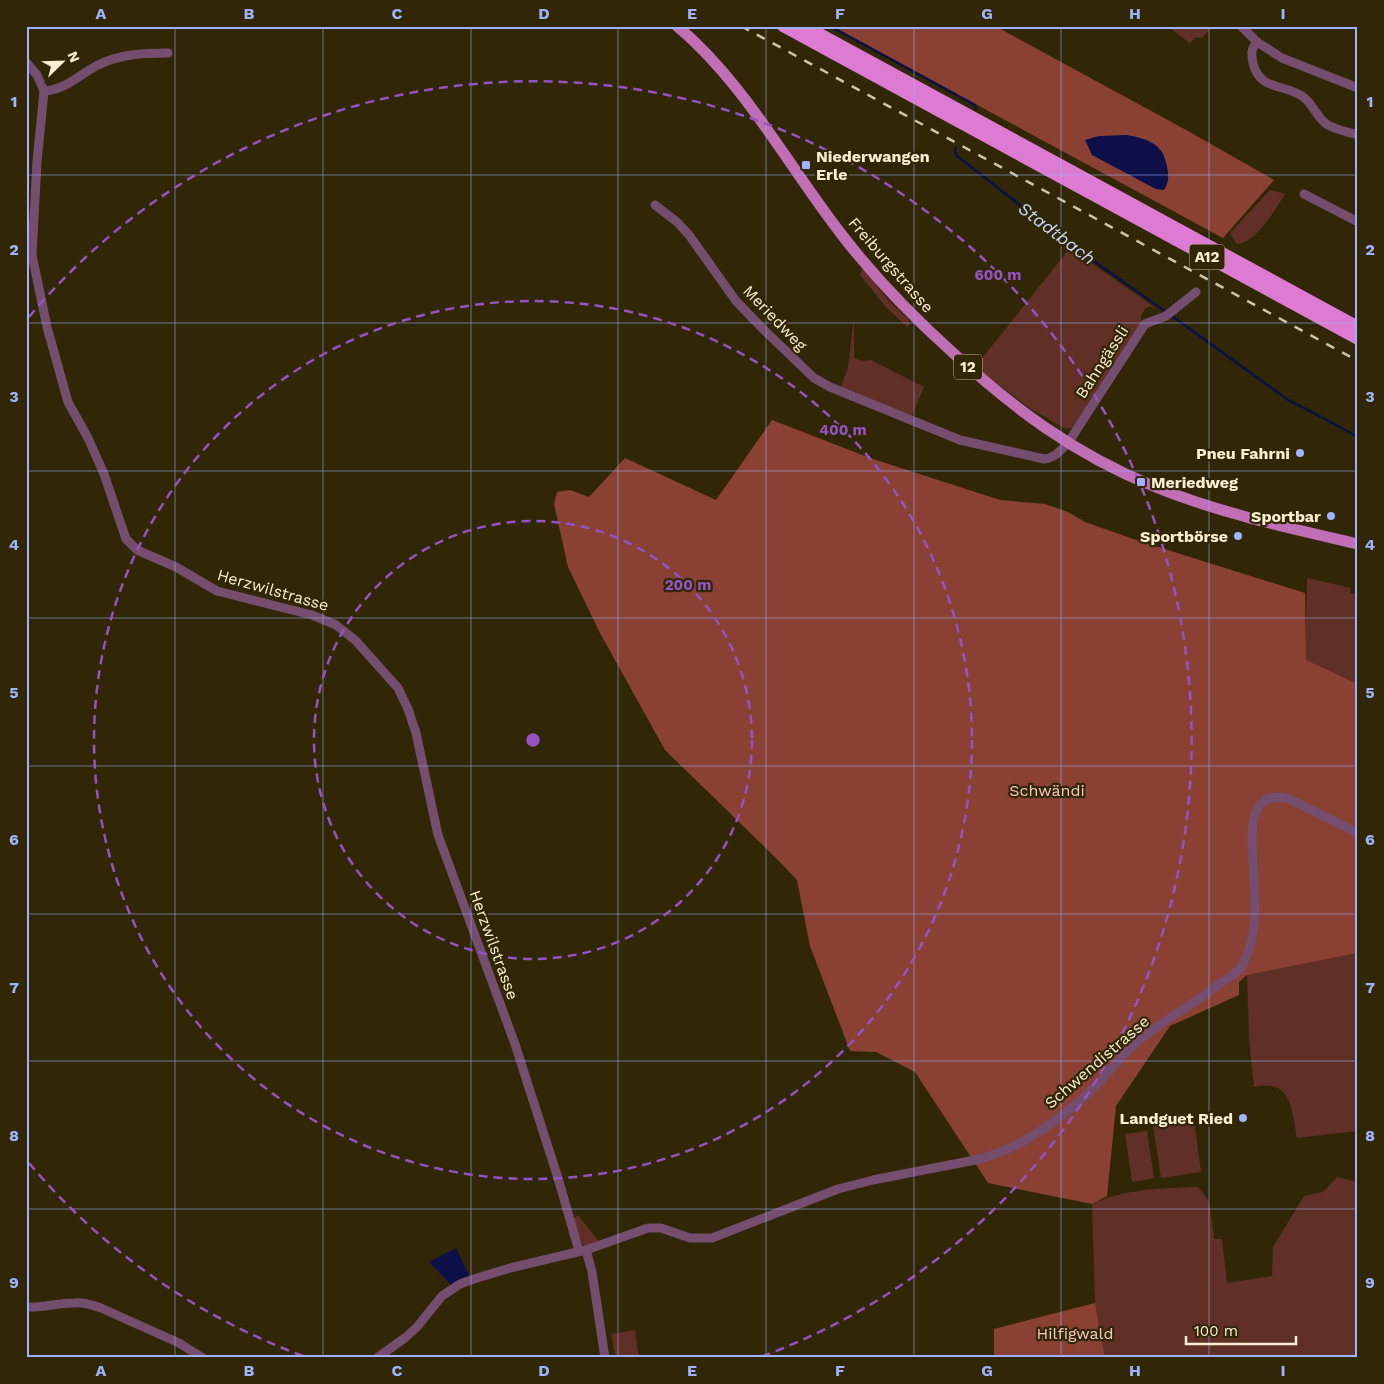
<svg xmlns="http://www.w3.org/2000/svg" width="1384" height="1384" font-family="'Work Sans',sans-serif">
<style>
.green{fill:#602f26}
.forest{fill:#8a4134;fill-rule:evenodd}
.water{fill:#0c0f48}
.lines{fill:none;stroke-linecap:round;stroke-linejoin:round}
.stream{stroke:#0c0f48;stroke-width:2.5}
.minor{stroke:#754d6f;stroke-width:9}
.major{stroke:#c06eb6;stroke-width:11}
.highway{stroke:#dd7bd2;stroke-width:12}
.rail{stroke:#d0c5a6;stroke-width:2.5;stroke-dasharray:9 9;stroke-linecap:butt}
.grid{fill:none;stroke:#9fb3fd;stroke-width:1;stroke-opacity:0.55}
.ring{fill:none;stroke:#9453c2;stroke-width:2.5;stroke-dasharray:9 6}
.poi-dot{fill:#9fb3fd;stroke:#312706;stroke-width:2}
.labels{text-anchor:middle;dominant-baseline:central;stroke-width:4.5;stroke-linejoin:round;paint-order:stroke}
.shield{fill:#312706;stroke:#beb393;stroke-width:1}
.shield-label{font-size:15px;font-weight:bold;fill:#faefd0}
.poi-label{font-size:16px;font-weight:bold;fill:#faefd0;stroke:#312706;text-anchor:end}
.street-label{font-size:16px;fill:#faefd0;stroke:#312706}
.park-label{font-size:16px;fill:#f6c9c0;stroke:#312706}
.water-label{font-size:18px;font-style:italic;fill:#cbd7fc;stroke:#312706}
.centre{fill:#9453c2;stroke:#312706;stroke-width:2.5}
.ring-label{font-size:15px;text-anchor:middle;font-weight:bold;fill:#9453c2;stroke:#312706;stroke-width:4.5;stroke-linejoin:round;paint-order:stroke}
.neatline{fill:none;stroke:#9fb3fd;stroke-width:2}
.grid-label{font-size:16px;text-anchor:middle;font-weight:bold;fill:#9fb3fd}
</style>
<rect width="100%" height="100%" fill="#312706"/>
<!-- green -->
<g class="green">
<polygon points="1167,26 1207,26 1211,28 1202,38 1196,37 1190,43"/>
<path d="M1270 190 1285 194C1275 210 1256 243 1237 244L1230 233Z"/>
<path d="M1070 248 1157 309 1150 306C1142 310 1141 314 1141 323L1076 424 1071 428 1066 429 1031 409 975 367Z"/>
<polygon points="862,268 889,301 908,319 910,324 907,327 886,307 860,275"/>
<polygon points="854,317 854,358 862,361 871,360 924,387 911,417 840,389 848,368"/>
<polygon points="1307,578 1351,588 1350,593 1358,595 1358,684 1305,660"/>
<path d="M1358 953V1131L1297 1138C1292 1110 1292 1078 1254 1087L1249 1039 1247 975Z"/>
<polygon points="1193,1112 1201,1172 1161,1178 1152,1118"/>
<polygon points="1147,1131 1154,1178 1132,1182 1125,1134"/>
<path d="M1337 1177 1358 1182V1358H1105L1095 1303 1092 1204C1124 1189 1163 1188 1198 1187L1209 1201 1214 1239H1222L1227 1283 1272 1276 1273 1247 1304 1196 1323 1192Z"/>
<path d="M578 1215 600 1243 585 1246C578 1241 573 1226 574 1218Z"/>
<polygon points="635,1330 639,1358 616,1358 611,1334"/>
</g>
<!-- forest -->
<g class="forest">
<path d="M838 26H995L1188 131 1274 180 1223 238 837 29ZM1145 139 1156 189 1141 181Z"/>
<polygon points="772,420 870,458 1000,500 1045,504 1068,512 1085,522 1136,540 1305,593 1306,660 1358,684 1358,953 1247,975 1239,982 1239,995 1170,1026 1116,1106 1107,1196 1092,1204 988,1183 915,1072 876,1052 850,1051 810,946 797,880 777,859 665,750 600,633 568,567 554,504 557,492 570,490 589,497 625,458 716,500"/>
<polygon points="1095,1303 1105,1358 994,1358 994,1329"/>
</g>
<!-- water -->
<g class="water">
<path d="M1127 135C1148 139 1164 144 1167 167 1169 176 1169 182 1164 190L1156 189 1092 155 1085 140 1099 136Z"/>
<polygon points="456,1248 469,1275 451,1285 429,1262"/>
</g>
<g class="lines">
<!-- stream -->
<g class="stream">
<polyline points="830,26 975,105 976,109"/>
<polyline points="956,148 955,152 957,156 1071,245 1166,312"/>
<polyline points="1172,316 1288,400 1310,411 1358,437"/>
</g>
<!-- minor -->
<g class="minor">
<polyline points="1241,26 1257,42 1282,58 1358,88"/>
<path d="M1257 42C1251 49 1251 54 1253 63 1259 90 1283 84 1302 96 1313 103 1317 119 1328 125 1336 130 1349 132 1358 135"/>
<polyline points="26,62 37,75 44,91 37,162 32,255 47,327 68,402 88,438 104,474 126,539 137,550 176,567 217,591 312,615 336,625 355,640 398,688 408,709 416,733 438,835 515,1044 558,1178 579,1251"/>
<path d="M44 91C65 90 79 75 96 66 119 54 143 53 168 53"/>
<polyline points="1304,194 1358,222"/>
<path d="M655 205 677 222 689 235 736 301 764 330 814 378 830 387 960 440 1044 459C1055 458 1060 451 1068 443L1145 324 1166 316 1196 292"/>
<polyline points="586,1250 592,1272 605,1358"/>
<path d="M26 1307C43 1308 58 1303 74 1303 83 1302 92 1305 101 1308L179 1343 203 1358"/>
<path d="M377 1358 406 1337 417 1327 442 1296 460 1284 474 1279 510 1268 586 1250 648 1228H661L690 1238H712L838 1189 873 1180 980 1159C1022 1147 1064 1118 1094 1087 1110 1071 1124 1052 1142 1038 1167 1018 1197 1002 1222 982 1230 977 1241 971 1244 962 1251 947 1255 927 1255 910 1255 894 1254 878 1253 861 1252 836 1246 790 1287 798L1358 833"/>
</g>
<!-- major -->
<path class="major" d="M677 26C745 83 788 166 842 235 875 278 911 315 951 351 1013 408 1074 454 1153 486 1219 513 1289 528 1358 544"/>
<!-- highway -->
<g class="highway">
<polyline points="783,26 1358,339"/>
<polyline points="805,26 1358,327"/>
</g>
<!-- rail -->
<polyline class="rail" points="741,26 1358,361"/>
</g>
<!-- grid -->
<path class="grid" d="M175 26V1358M323 26V1358M471 26V1358M618 26V1358M766 26V1358M914 26V1358M1061 26V1358M1209 26V1358M26 175H1358M26 323H1358M26 471H1358M26 618H1358M26 766H1358M26 914H1358M26 1061H1358M26 1209H1358"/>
<!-- distance rings -->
<g class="ring">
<circle cx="533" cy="740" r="219"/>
<circle cx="533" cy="740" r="439"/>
<path d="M303 1356A658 658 0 0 1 29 1163M29 317A658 658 0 1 1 763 1356"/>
</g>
<!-- markers -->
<g class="poi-dot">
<rect x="801" y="160" width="10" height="10" rx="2.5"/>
<circle cx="1300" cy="453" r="5"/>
<rect x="1136" y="477" width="10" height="10" rx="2.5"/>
<circle cx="1331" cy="516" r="5"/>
<circle cx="1238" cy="536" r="5"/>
<circle cx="1243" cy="1118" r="5"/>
</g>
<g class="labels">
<!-- shield labels -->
<g class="shield">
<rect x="1189.5" y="244.5" width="35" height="25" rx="4"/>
<rect x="954" y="354.5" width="28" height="25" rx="4"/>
</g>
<g class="shield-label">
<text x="1207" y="257">A12</text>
<text x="968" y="367">12</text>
</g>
<!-- poi labels -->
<g class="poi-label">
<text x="816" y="156" text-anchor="start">Niederwangen<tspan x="816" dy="18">Erle</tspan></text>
<text x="1290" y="453">Pneu Fahrni</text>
<text x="1151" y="482" text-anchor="start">Meriedweg</text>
<text x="1321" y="516">Sportbar</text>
<text x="1228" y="536">Sportbörse</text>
<text x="1233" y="1118">Landguet Ried</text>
</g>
<!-- street labels -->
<g class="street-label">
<text transform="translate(891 265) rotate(49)">Freiburgstrasse</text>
<text transform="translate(775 318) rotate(46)">Meriedweg</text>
<text transform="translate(1102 362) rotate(-57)">Bahngässli</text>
<text transform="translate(273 590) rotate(16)">Herzwilstrasse</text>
<text transform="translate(494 945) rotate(70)">Herzwilstrasse</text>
<text transform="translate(1097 1062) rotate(-41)">Schwendistrasse</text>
</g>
<!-- park labels -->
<g class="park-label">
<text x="1047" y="790">Schwändi</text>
<text x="1075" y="1333">Hilfigwald</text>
</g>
<!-- water labels -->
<g class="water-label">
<text transform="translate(1057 233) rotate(37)">Stadtbach</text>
</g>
</g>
<circle cx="533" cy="740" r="8" class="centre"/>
<g class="ring-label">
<text x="998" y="280">600 m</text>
<text x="843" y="435">400 m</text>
<text x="688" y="590">200 m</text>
</g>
<!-- border -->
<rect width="1384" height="1384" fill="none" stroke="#312706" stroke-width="55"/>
<!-- north arrow -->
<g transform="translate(62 62) rotate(67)" stroke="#312706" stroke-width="4" paint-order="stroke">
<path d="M0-4L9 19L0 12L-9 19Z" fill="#faefd0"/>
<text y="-8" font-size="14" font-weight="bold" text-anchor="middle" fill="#faefd0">N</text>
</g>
<!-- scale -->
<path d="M1186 1336v8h110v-8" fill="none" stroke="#faefd0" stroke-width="2.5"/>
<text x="1194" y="1336" font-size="15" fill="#faefd0" stroke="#312706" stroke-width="4" paint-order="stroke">100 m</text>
<rect x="28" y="28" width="1328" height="1328" class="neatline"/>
<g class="grid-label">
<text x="101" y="19">A</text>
<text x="249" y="19">B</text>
<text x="397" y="19">C</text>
<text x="544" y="19">D</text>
<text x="692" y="19">E</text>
<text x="840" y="19">F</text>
<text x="987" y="19">G</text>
<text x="1135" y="19">H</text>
<text x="1283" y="19">I</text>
<text x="14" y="107">1</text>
<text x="1370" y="107">1</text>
<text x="14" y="255">2</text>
<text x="1370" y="255">2</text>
<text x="14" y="402">3</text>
<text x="1370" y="402">3</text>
<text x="14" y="550">4</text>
<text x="1370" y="550">4</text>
<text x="14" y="698">5</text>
<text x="1370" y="698">5</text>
<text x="14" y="845">6</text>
<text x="1370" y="845">6</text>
<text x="14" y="993">7</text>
<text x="1370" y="993">7</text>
<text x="14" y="1141">8</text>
<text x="1370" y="1141">8</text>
<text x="14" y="1288">9</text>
<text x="1370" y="1288">9</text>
<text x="101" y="1376">A</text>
<text x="249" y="1376">B</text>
<text x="397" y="1376">C</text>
<text x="544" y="1376">D</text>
<text x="692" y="1376">E</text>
<text x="840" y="1376">F</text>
<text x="987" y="1376">G</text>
<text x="1135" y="1376">H</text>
<text x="1283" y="1376">I</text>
</g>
</svg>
